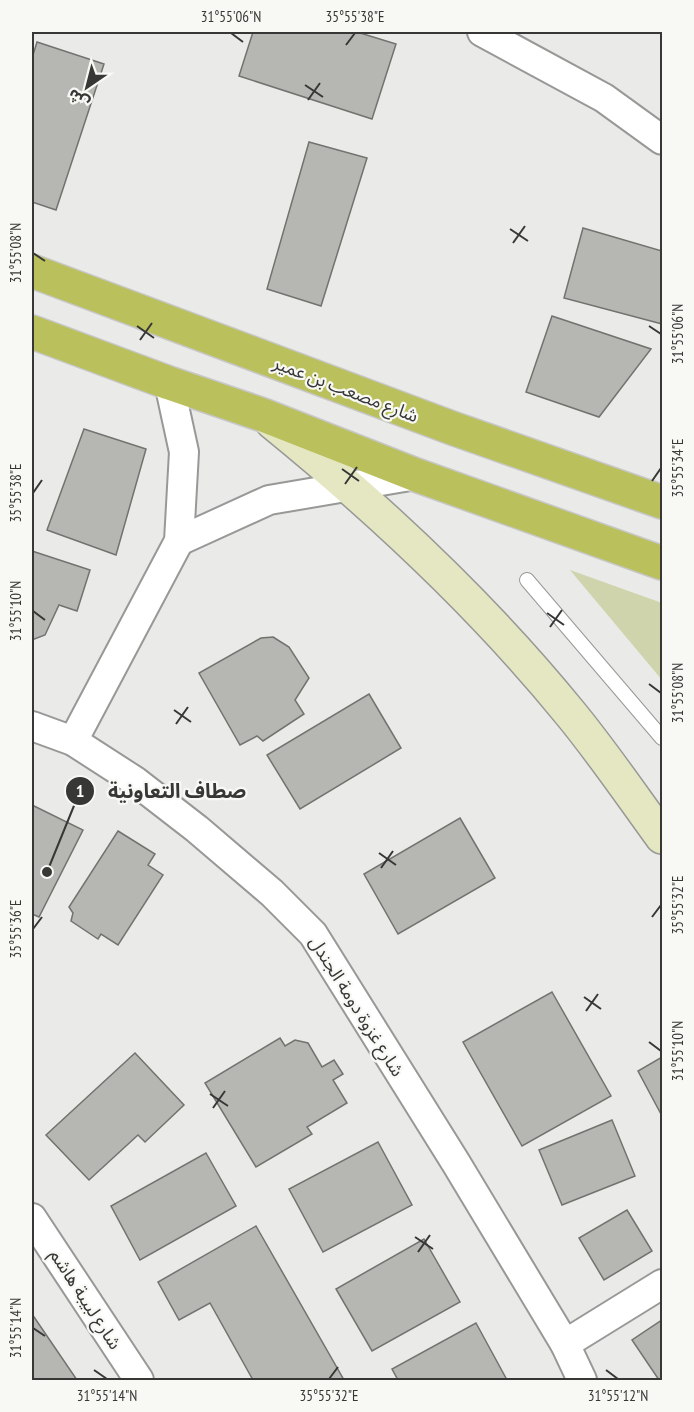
<svg xmlns="http://www.w3.org/2000/svg" width="694" height="1412" font-family="'PT Sans Narrow','Noto Sans Arabic',sans-serif">
<style>
.green{fill:#cfd4ac}
.building{fill:#b6b6b3;stroke:#72726f;stroke-width:1.5}
.lines{fill:none;stroke-linecap:round;stroke-linejoin:round}
.service-casing{stroke:#989996;stroke-width:16}
.minor-casing{stroke:#989996;stroke-width:32}
.secondary-casing{stroke:#989996;stroke-width:36}
.trunk-casing{stroke:#c7c7c7;stroke-width:36}
.service{stroke:#fff;stroke-width:14}
.minor{stroke:#fff;stroke-width:28}
.secondary{stroke:#e5e7c2;stroke-width:33}
.trunk{stroke:#bac05b;stroke-width:33}
.ticks{fill:none;stroke:#373736;stroke-width:2}
.labels{text-anchor:middle;dominant-baseline:central;stroke-width:4.5;stroke-linejoin:round;paint-order:stroke}
.street-label{font-size:18px;fill:#373736;stroke:#f8f8f5}
.leader{fill:none;stroke:#373736;stroke-width:2}
.callout-dot{fill:#373736;stroke:#f8f8f5;stroke-width:2}
.mark-label{font-size:18px;text-anchor:middle;font-weight:bold;fill:#fff}
.callout-label{font-size:20px;text-anchor:middle;font-weight:bold;fill:#373736;stroke:#f8f8f5;stroke-width:4.5;stroke-linejoin:round;paint-order:stroke}
.neatline{fill:none;stroke:#373736;stroke-width:2}
.ticks-label{font-size:15px;text-anchor:middle;fill:#373736}
</style>
<rect width="100%" height="100%" fill="#eaebe8"/>
<!-- green -->
<polygon class="green" points="570,570 662,603 662,680"/>
<!-- building -->
<g class="building">
<polygon points="253,32 357,32 396,44 372,119 239,76"/>
<polygon points="37,42 104,64 56,210 32,202 32,58"/>
<polygon points="309,142 367,158 321,306 267,289"/>
<polygon points="583,228 662,251 662,324 564,298"/>
<polygon points="552,316 651,349 599,417 526,392"/>
<polygon points="84,429 146,449 116,555 47,530"/>
<polygon points="32,551 90,570 77,611 59,605 45,635 32,640"/>
<polygon points="273,637 289,647 309,678 295,700 304,714 263,741 257,736 240,745 199,673 261,638"/>
<polygon points="369,694 401,748 300,809 267,755"/>
<polygon points="32,805 83,830 39,917 32,914"/>
<polygon points="460,818 495,878 398,934 364,874"/>
<polygon points="118,831 155,854 148,865 163,875 118,945 101,934 98,939 71,921 73,913 69,907"/>
<polygon points="552,992 611,1096 522,1146 463,1042"/>
<polygon points="280,1038 285,1046 295,1040 308,1043 322,1067 334,1060 343,1074 333,1080 347,1103 307,1127 312,1134 256,1167 205,1083"/>
<polygon points="135,1053 184,1105 145,1142 138,1135 89,1180 46,1135"/>
<polygon points="662,1057 662,1116 638,1071"/>
<polygon points="612,1120 635,1176 562,1205 539,1150"/>
<polygon points="378,1142 412,1205 323,1252 289,1189"/>
<polygon points="206,1153 236,1206 140,1260 111,1206"/>
<polygon points="627,1210 652,1251 604,1280 579,1238"/>
<polygon points="256,1226 344,1380 253,1380 210,1303 179,1320 158,1282"/>
<polygon points="424,1239 460,1302 372,1351 336,1289"/>
<polygon points="32,1314 77,1380 32,1380"/>
<polygon points="662,1320 662,1380 659,1380 632,1340"/>
<polygon points="476,1323 507,1380 398,1380 392,1369"/>
</g>
<g class="lines">
<defs>
<polyline id="service" points="527,580 662,738"/>
<g id="minor">
<polyline points="482,32 604,98 662,140"/>
<polyline points="179,541 269,500 416,475"/>
<polyline points="32,726 73,741 135,781 197,829 272,893 313,934 456,1163 565,1344 582,1380"/>
<polyline points="73,741 179,541 184,452 169,383"/>
<polyline points="32,1218 139,1380"/>
<polyline points="565,1344 662,1284"/>
</g>
<path id="secondary" d="M272 422C379 509 483 606 570 713 603 753 632 796 662 837"/>
<g id="trunk">
<polyline points="32,271 452,428 662,502"/>
<polyline points="32,332 169,383 263,415 416,475 662,563"/>
</g>
</defs>
<!-- service casing -->
<use href="#service" class="service-casing"/>
<!-- minor casing -->
<use href="#minor" class="minor-casing"/>
<!-- secondary casing -->
<use href="#secondary" class="secondary-casing"/>
<!-- trunk casing -->
<use href="#trunk" class="trunk-casing"/>
<!-- service -->
<use href="#service" class="service"/>
<!-- minor -->
<use href="#minor" class="minor"/>
<!-- secondary -->
<use href="#secondary" class="secondary"/>
<!-- trunk -->
<use href="#trunk" class="trunk"/>
</g>
<!-- ticks -->
<path class="ticks" d="M231 33 243 42M346 45 355 33M305 85 323 97M308 100 320 83M510 229 528 241M513 243 525 226M33 253 45 261M137 326 154 338M649 326 661 334M140 340 152 323M342 469 359 481M652 481 661 468M345 484 357 467M33 493 42 480M33 611 45 620M547 613 564 625M550 627 562 610M649 684 661 693M174 710 191 722M176 724 188 707M379 853 396 865M381 868 393 851M652 917 661 905M33 929 42 917M584 997 601 1009M586 1011 598 994M649 1042 661 1051M210 1094 228 1106M213 1108 225 1091M415 1237 433 1249M418 1252 430 1235M33 1328 45 1336M94 1370 107 1379M606 1370 618 1379M329 1379 338 1367"/>
<g class="labels">
<!-- street labels -->
<g class="street-label">
<text transform="translate(346 389) rotate(21)">شارع مصعب بن عمير</text>
<text transform="translate(357 1006) rotate(58)">شارع غزوة دومة الجندل</text>
<text transform="translate(86 1299) rotate(57)">شارع لبيبة هاشم</text>
</g>
</g>
<!-- callouts -->
<path class="leader" d="M47 872L80 791"/>
<g class="callout-dot">
<circle cx="47" cy="872" r="6"/>
<circle cx="80" cy="791" r="15"/>
</g>
<g class="mark-label">
<text x="80" y="797">1</text>
</g>
<g class="callout-label">
<text x="177" y="798">صطاف التعاونية</text>
</g>
<!-- border -->
<rect width="694" height="1412" fill="none" stroke="#f8f8f5" stroke-width="66"/>
<!-- north arrow -->
<g transform="translate(87 87) rotate(215)" stroke="#f8f8f5" stroke-width="4.5" paint-order="stroke">
<path d="M0-4.5L10 22L0 15L-10 22Z" fill="#373736"/>
<text y="-9" font-size="16" font-weight="bold" text-anchor="middle" fill="#373736">ش</text>
</g>
<rect x="33" y="33" width="628" height="1346" class="neatline"/>
<g class="ticks-label">
<text x="231" y="22">31°55'06"N</text>
<text x="355" y="22">35°55'38"E</text>
<text transform="translate(16 253) rotate(-90)" y="5">31°55'08"N</text>
<text transform="translate(678 334) rotate(-90)" y="5">31°55'06"N</text>
<text transform="translate(678 468) rotate(-90)" y="5">35°55'34"E</text>
<text transform="translate(16 493) rotate(-90)" y="5">35°55'38"E</text>
<text transform="translate(16 611) rotate(-90)" y="5">31°55'10"N</text>
<text transform="translate(678 693) rotate(-90)" y="5">31°55'08"N</text>
<text transform="translate(678 905) rotate(-90)" y="5">35°55'32"E</text>
<text transform="translate(16 929) rotate(-90)" y="5">35°55'36"E</text>
<text transform="translate(678 1051) rotate(-90)" y="5">31°55'10"N</text>
<text transform="translate(16 1328) rotate(-90)" y="5">31°55'14"N</text>
<text x="107" y="1401">31°55'14"N</text>
<text x="329" y="1401">35°55'32"E</text>
<text x="618" y="1401">31°55'12"N</text>
</g>
</svg>
